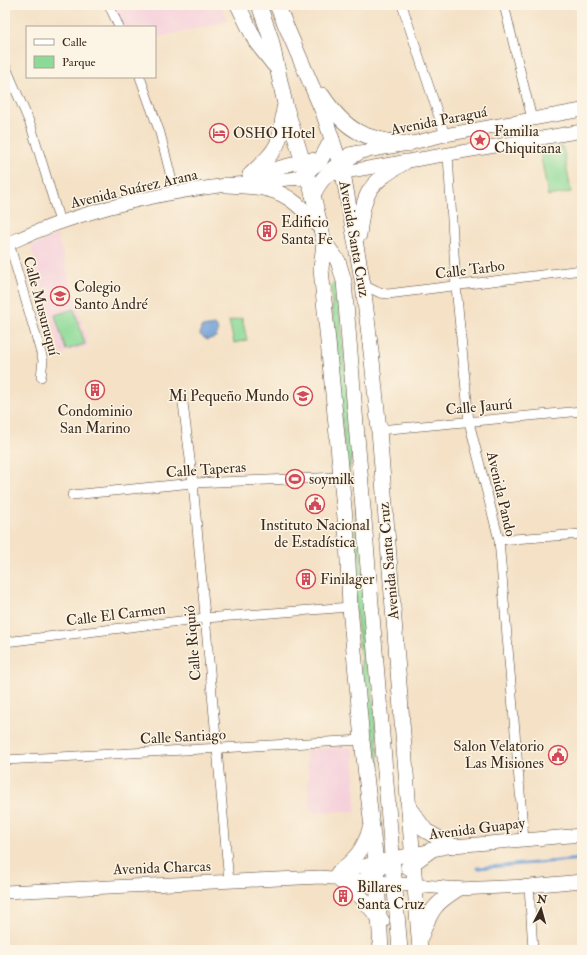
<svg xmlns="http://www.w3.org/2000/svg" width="587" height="955" font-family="'IM FELL Double Pica',serif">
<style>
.built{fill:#f5cfdb}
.green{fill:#8cda98;stroke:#64825b}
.water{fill:#6c9dd6;stroke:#54647a}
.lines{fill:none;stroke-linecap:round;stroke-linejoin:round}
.stream{stroke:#6c9dd6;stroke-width:3}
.street-casing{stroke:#574537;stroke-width:10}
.secondary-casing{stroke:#574537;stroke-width:14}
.primary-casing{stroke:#574537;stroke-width:16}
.street{stroke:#fff;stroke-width:9}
.secondary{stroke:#fff;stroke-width:13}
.primary{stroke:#fff;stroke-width:15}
.labels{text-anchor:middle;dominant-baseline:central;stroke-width:3;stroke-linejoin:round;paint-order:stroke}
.street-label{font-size:15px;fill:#3b2a1e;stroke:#fcf5e5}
.poi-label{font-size:15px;fill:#3b2a1e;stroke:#fcf5e5;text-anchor:start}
</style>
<rect width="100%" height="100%" fill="#fcf5e5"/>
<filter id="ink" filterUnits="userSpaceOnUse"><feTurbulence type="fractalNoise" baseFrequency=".025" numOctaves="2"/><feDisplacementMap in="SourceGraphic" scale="8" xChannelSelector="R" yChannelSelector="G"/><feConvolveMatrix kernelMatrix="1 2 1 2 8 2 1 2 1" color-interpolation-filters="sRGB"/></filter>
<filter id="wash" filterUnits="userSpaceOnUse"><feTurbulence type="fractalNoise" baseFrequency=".012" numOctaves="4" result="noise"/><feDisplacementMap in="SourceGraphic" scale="16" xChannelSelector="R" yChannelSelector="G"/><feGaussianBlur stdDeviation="0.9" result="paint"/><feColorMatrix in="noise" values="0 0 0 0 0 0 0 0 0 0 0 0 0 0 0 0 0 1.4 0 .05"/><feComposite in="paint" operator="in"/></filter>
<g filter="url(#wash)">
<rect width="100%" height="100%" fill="#f4e1c6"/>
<!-- built -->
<g class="built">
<polygon points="125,5 220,5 228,21 155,38 155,27 123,27 114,7"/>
<polygon points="57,235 89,346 61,354 31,246"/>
<polygon points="348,747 352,749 353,753 356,811 310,812 306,750"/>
</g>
<!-- green -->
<g class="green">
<polygon points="563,147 571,192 548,196 540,151"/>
<polygon points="333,283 337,284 353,450 347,481 331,291 331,286"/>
<polygon points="74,309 85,344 66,350 55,315"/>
<polygon points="242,318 247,340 234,343 229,321"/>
<polygon points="357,506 379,765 372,781 352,567"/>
</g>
<!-- water -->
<polygon class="water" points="214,325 217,327 218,332 216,337 207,340 200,335 201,327"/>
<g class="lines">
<!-- stream -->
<polyline class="stream" points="478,868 582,859"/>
</g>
</g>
<g filter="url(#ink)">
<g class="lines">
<defs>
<g id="street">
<polyline points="109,5 119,27"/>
<polyline points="402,5 445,135"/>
<polyline points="504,5 532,119"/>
<polyline points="5,65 31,126 60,222"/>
<polyline points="140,77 160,133 175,193"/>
<polyline points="448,155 456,286 469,422 499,540 524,840"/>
<polyline points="9,243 43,360 41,377"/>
<polyline points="363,285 380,293 388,294 582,270"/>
<polyline points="183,403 193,483 229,882"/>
<polyline points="379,430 582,411"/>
<polyline points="72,495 193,483 341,477"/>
<polyline points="499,540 582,534"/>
<polyline points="5,642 205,618 350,607"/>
<polyline points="5,760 362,740"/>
<polyline points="529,886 533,950"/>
</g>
<g id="secondary">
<polyline points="349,154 408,144 445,135 582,110"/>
<polyline points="333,174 582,131"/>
<polyline points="249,175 312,159"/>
<path d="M5 245C74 213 151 194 227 185 254 182 281 180 308 177"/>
<polyline points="337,873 393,858 453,846 582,835"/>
<polyline points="5,892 320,877 458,889 529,886 582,881"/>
</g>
<g id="primary">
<polyline points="238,5 256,42 274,65"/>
<polyline points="259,5 271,39 285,104 313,195 324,242 338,261 344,281 400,950"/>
<polyline points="277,5 323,112 343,173 363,285 372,360 379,430 420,950"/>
<path d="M322 95C347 133 365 139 408 144"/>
<path d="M250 175C278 148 280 148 284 108"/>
<polyline points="298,178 320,161 332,139"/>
<path d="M226 185C274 187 285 189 319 226"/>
<path d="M313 195C323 174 337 163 358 153"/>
<path d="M359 235C364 191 367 185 405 162"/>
<polyline points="324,242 321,269 347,539 350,607 362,740 376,863 381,950"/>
<polyline points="409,808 426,831 453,846"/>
<polyline points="408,867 431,850"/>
<path d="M338 873C354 860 365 849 370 828"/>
<polyline points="338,879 360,896 382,921"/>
<polyline points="363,881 383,866"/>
<path d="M421 936C431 910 434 904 458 889"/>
</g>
</defs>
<!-- street casing -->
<use href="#street" class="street-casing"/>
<!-- secondary casing -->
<use href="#secondary" class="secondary-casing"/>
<!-- primary casing -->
<use href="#primary" class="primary-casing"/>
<!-- street -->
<use href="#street" class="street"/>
<!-- secondary -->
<use href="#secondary" class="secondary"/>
<!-- primary -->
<use href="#primary" class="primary"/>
</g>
</g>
<!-- icons -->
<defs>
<symbol id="hotel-ring" viewBox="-11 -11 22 22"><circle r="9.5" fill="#fcf5e5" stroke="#d1495b" stroke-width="1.5"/><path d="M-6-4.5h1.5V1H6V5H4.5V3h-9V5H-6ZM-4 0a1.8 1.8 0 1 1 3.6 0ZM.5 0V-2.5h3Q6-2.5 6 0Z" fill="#d1495b"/></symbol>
<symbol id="sight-ring" viewBox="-11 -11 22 22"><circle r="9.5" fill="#fcf5e5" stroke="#d1495b" stroke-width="1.5"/><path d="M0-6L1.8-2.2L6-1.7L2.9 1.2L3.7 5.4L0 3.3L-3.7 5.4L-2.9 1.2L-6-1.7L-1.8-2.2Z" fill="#d1495b"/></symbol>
<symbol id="building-ring" viewBox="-11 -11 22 22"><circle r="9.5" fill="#fcf5e5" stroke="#d1495b" stroke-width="1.5"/><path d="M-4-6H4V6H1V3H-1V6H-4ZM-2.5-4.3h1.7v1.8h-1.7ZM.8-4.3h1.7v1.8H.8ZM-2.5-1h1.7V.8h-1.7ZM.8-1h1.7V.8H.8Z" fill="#d1495b"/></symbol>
<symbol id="school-ring" viewBox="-11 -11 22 22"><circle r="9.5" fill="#fcf5e5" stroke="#d1495b" stroke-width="1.5"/><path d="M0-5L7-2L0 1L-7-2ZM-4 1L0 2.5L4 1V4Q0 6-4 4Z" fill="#d1495b"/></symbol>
<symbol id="stadium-ring" viewBox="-11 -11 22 22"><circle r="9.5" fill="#fcf5e5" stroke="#d1495b" stroke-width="1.5"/><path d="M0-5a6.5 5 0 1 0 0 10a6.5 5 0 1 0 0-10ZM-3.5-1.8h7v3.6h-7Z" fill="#d1495b"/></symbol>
<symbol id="civic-ring" viewBox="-11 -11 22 22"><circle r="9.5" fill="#fcf5e5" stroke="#d1495b" stroke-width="1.5"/><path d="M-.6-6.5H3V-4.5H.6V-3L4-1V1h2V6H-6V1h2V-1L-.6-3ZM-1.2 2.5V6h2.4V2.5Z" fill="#d1495b"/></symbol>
</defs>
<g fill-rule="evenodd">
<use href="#hotel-ring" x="208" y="122" width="22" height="22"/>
<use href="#sight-ring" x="469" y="129" width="22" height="22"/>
<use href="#building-ring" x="256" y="220" width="22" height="22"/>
<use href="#school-ring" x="49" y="285" width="22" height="22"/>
<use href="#building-ring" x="84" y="379" width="22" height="22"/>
<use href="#school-ring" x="292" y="385" width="22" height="22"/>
<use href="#stadium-ring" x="284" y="468" width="22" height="22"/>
<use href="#civic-ring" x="304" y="493" width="22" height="22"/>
<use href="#building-ring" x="295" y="568" width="22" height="22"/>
<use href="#civic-ring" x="547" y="744" width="22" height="22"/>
<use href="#building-ring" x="332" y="885" width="22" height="22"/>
</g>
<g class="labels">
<!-- street labels -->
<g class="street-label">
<text transform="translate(439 121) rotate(-11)">Avenida Paraguá</text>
<text transform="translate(134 189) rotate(-13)">Avenida Suárez Arana</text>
<text transform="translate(354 239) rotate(80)">Avenida Santa Cruz</text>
<text transform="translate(470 270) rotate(-7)">Calle Tarbo</text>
<text transform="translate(41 306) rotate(75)">Calle Musuruquí</text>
<text transform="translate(479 407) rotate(-5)">Calle Jaurú</text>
<text transform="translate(206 470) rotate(-4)">Calle Taperas</text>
<text transform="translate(501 494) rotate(77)">Avenida Pando</text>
<text transform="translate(389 561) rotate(-95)">Avenida Santa Cruz</text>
<text transform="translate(116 615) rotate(-7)">Calle El Carmen</text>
<text transform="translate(193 643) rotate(-95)">Calle Riquió</text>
<text transform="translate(183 737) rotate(-3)">Calle Santiago</text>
<text transform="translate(477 829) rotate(-7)">Avenida Guapay</text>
<text transform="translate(162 868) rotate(-2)">Avenida Charcas</text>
</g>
<!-- poi labels -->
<g class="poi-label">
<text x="494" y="131">Familia<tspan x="494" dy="17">Chiquitana</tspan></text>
<text x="233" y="133">OSHO Hotel</text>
<text x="281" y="222">Edificio<tspan x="281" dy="17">Santa Fe</tspan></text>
<text x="74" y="287">Colegio<tspan x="74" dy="17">Santo André</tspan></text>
<text x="289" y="396" text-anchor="end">Mi Pequeño Mundo</text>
<text x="95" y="411" text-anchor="middle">Condominio<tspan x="95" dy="17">San Marino</tspan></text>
<text x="309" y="479">soymilk</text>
<text x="315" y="525" text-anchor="middle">Instituto Nacional<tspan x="315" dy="17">de Estadística</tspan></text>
<text x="320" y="579">Finilager</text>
<text x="544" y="746" text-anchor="end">Salon Velatorio<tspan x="544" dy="17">Las Misiones</tspan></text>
<text x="357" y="887">Billares<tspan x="357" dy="17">Santa Cruz</tspan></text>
</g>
</g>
<!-- margin -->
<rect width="587" height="955" fill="none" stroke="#fcf5e5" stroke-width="20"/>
<!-- legend -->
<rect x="26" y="26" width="130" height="52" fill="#fcf5e5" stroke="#afa495"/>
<rect x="34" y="39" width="20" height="6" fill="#ffffff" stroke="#afa495"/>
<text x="62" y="46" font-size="12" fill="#3b2a1e">Calle</text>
<rect x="34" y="56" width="20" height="12" fill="#8cda98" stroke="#afa495"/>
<text x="62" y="66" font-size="12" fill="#3b2a1e">Parque</text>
<!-- north arrow -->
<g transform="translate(541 909) rotate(6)" stroke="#fcf5e5" stroke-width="3" paint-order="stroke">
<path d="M0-3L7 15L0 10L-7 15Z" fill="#3b2a1e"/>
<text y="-6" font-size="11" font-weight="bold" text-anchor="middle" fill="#3b2a1e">N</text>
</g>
</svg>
